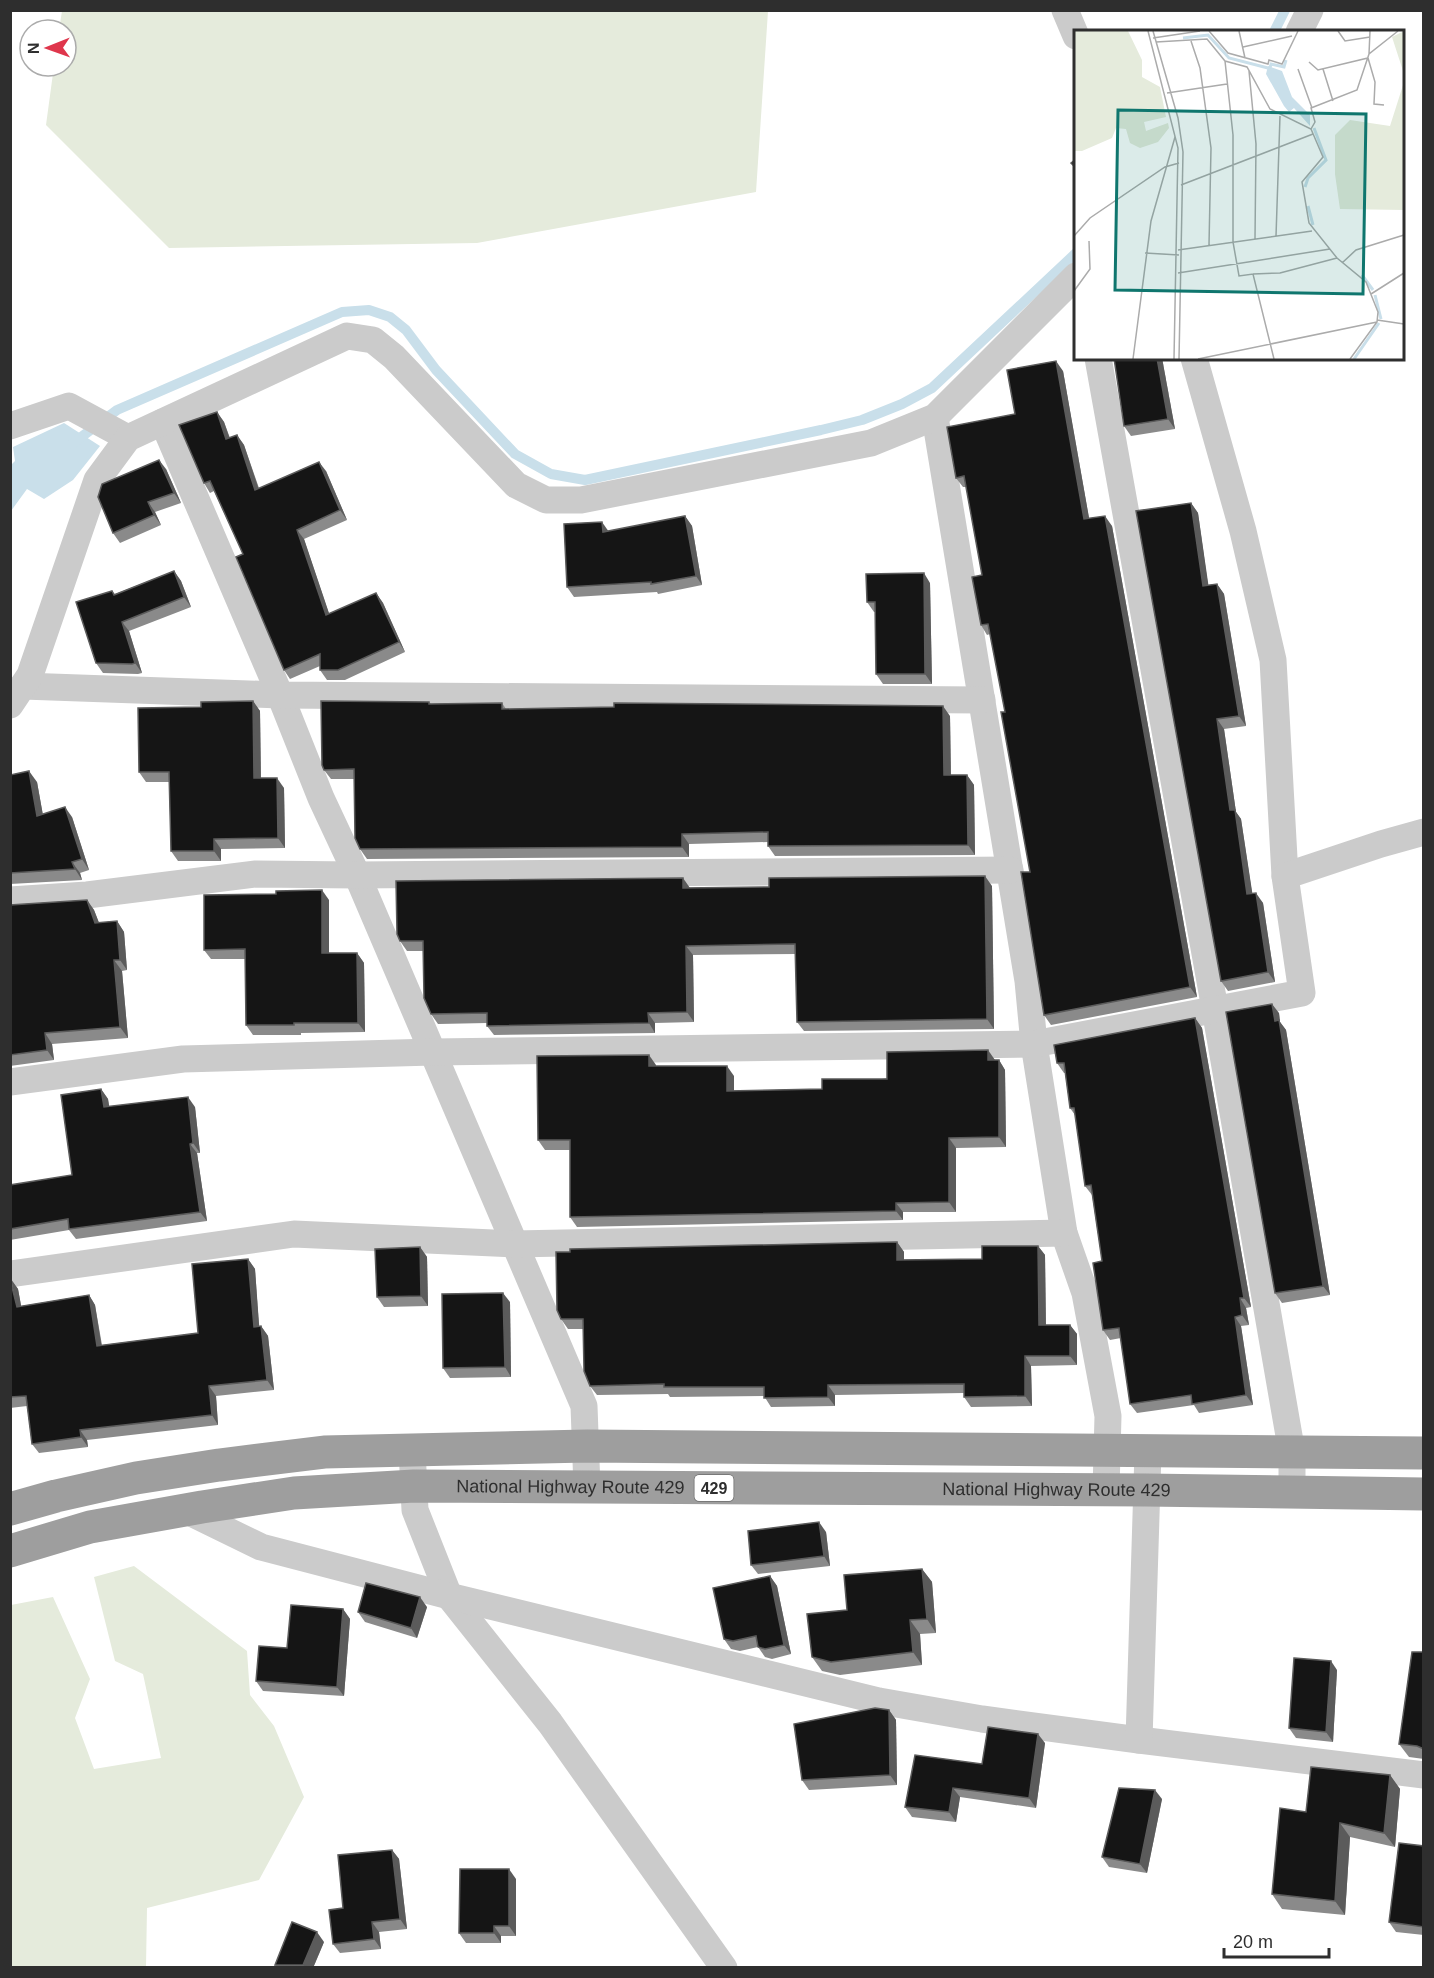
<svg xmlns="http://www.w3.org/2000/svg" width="1434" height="1978" font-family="Helvetica,sans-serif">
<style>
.green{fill:#e5ebdc}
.water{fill:#c9dfea}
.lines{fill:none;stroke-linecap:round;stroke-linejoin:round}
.stream{stroke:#c9dfea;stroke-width:10}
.minor{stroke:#cbcbcb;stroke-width:27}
.trunk{stroke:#9e9e9e;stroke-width:33}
.wall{fill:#8a8a8a}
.shaded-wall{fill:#5b5b5b}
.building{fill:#151515;stroke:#5b5b5b;stroke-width:1.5}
.labels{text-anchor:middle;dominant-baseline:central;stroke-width:6;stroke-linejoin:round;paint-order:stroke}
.shield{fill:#fff;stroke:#6d6d6d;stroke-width:1.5}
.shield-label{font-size:16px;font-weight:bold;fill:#2e2e2e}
.street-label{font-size:18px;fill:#2e2e2e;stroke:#fff}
.inset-river{fill:none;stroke:#c9dfea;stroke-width:3}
.inset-road{fill:none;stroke:#ababab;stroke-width:1.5}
.view{fill:#0f766e;fill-opacity:0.15;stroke:#0f766e;stroke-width:3}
.inset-edge{fill:none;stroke:#2e2e2e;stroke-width:3}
</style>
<rect width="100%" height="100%" fill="#fff"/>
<!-- green -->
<g class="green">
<polygon points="62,11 768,11 756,192 477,243 169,248 46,125 54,66 66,66 66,30 59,30"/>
<polygon points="134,1566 247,1651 250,1695 274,1726 304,1797 259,1880 147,1908 146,1967 11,1967 11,1605 53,1597 90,1679 75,1718 94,1769 161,1758 143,1674 115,1661 94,1577"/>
</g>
<!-- water -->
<polygon class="water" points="64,423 100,446 73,480 44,499 27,489 11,511 11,465 15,461 13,447"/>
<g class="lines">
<!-- stream -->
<g class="stream">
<polyline points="1274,32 1285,10"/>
<polyline points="72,444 117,410 342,312 369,310 390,317 406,330 436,370 515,454 551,474 585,480 821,430 862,420 902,404 932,388 1076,253"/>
</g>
<!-- minor -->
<g class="minor">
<polyline points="1065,10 1076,36"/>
<polyline points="1299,32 1310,10"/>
<polyline points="1098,358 1215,1009 1292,1453 1292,1493"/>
<polyline points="1194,358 1243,531 1273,660 1285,876"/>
<polyline points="935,417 1028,981 1034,1044 1064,1233 1085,1293 1108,1416 1106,1490"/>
<polyline points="163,422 280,695 321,798 357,875 584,1406 587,1488"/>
<polyline points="10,426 69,406 128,438"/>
<polyline points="23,686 280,695 982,700"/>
<polyline points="10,705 30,675 97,480 128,438 347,336 373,340 394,357 516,485 546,500 581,500 871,443 935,417 1076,276"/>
<polyline points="10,900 87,895 256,874 357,875 1010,870"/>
<polyline points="10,1082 183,1059 433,1052 1034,1044 1302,993 1285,876 1381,844 1424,832"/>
<polyline points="10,1274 294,1234 514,1244 1064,1233"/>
<polyline points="412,1450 415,1510 449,1596 550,1723 724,1968"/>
<polyline points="185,1510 261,1547 449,1596 879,1701 982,1719 1139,1740 1424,1775"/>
<polyline points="1139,1740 1148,1452"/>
</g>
<!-- trunk -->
<g class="trunk">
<polyline points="10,1509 56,1496 136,1478 219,1465 324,1452 587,1446 1424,1453"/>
<path id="s1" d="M10 1551 90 1527 202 1507 294 1493 414 1486 1146 1490 1424 1494"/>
</g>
</g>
<!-- wall -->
<g class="wall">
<polygon points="1114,358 1162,358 1175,429 1131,436 1124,426"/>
<polygon points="1063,371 1089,518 1112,526 1197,997 1051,1025 1044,1015 1030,872 1005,712 990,634 987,635 981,625 982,575 966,487 963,487 956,478 1015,414"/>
<polygon points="217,412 224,422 230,438 237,435 244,445 259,488 326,471 347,520 304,539 329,614 376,593 383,603 405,652 345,680 327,680 320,670 320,666 290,679 284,670 243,554 214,491 210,493 204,483"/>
<polygon points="166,469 181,503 155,512 161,525 120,543 113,533"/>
<polygon points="1191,503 1198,513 1208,585 1217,584 1224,594 1246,726 1224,729 1236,812 1241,819 1252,893 1263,903 1275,982 1228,991 1221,981"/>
<polygon points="685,516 692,526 702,585 658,594 657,592 574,597 567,587 609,531"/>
<polygon points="174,571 181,581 191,607 129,631 142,673 138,674 103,673 96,663 112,591 115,594"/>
<polygon points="930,583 932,684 883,684 876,674 875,612 874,612 867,602"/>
<polygon points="253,701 260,711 261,778 284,788 285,848 221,849 221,861 178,861 171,851 169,782 146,782 139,772 201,707"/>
<polygon points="429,702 431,704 502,703 506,709 950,716 951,775 967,775 974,785 975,855 775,856 768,846 768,842 689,844 689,857 367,859 360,849 354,779 331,779 324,770"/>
<polygon points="10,775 37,782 43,815 72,817 89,870 80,873 82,880 10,884"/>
<polygon points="992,886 994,1029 804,1031 797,1022 796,954 693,955 694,1022 655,1023 655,1033 494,1035 487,1026 487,1023 438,1024 431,1014 423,951 407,951 400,941 690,888"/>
<polygon points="87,900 94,910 99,923 117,921 124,932 127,970 122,971 128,1038 52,1044 54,1060 10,1066 10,905"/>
<polygon points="329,900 329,953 357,953 364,963 365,1032 301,1033 301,1035 253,1035 246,1025 245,959 211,959 204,950"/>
<polygon points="1279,1013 1280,1022 1286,1030 1330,1295 1282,1303 1275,1293"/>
<polygon points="1195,1018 1202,1028 1251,1307 1246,1308 1249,1325 1241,1326 1253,1405 1199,1413 1194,1405 1137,1413 1130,1404 1121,1338 1110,1340 1103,1330 1102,1261 1092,1195 1085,1186 1075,1115 1070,1108 1065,1073 1064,1073 1057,1063"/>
<polygon points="995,1060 999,1060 1005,1070 1006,1147 956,1148 956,1212 903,1212 903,1220 577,1227 570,1217 570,1150 545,1150 538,1140 656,1065 656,1066 734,1076 734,1091 822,1089"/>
<polygon points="101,1089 108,1099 109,1107 195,1107 200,1153 197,1153 207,1221 76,1239 69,1230 10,1240 10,1183 12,1185 72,1175"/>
<polygon points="897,1242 904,1252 904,1260 982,1259 1038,1246 1045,1255 1046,1325 1070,1325 1077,1334 1077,1365 1031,1366 1032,1406 971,1407 964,1397 964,1393 835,1395 835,1406 771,1407 764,1396 670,1397 668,1394 597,1395 590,1386 583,1329 568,1329 561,1319"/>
<polygon points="420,1247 427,1257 428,1306 384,1307 377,1297"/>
<polygon points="248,1259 255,1269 259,1327 261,1326 268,1336 274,1390 216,1396 218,1425 87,1440 88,1447 39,1453 32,1444 27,1406 10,1408 10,1279 18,1289 21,1306 89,1295 95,1305 102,1345 198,1333"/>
<polygon points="510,1302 511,1377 450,1378 443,1368"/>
<polygon points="826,1532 830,1566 758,1574 751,1565"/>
<polygon points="922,1569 932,1582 936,1633 920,1634 922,1665 840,1675 822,1671 812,1657 847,1610"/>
<polygon points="770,1576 777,1586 791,1654 772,1659 765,1657 758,1647 740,1651 731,1649 724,1639"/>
<polygon points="427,1607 417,1638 365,1622 358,1612"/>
<polygon points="343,1609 350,1619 344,1696 263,1691 256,1681 287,1648"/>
<polygon points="1424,1652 1424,1759 1409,1757 1399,1744"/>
<polygon points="1337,1670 1333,1742 1296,1738 1289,1728"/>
<polygon points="889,1710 896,1720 897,1785 809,1790 802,1780"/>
<polygon points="1045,1743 1036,1808 960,1797 956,1822 912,1817 905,1807"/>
<polygon points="1390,1775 1400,1789 1395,1847 1350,1837 1345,1915 1282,1909 1272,1894 1306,1812"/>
<polygon points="1162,1799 1147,1873 1109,1867 1102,1857"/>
<polygon points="1424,1846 1424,1935 1396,1932 1389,1922"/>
<polygon points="392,1850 399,1859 407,1929 379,1932 381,1949 340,1953 333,1944 343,1908"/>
<polygon points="516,1879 516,1936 501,1936 501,1943 466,1943 459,1933"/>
<polygon points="324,1942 313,1968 277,1968 275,1965"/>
</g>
<!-- shaded-wall -->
<g class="shaded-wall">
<polygon points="1157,358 1162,358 1175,429 1168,419"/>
<polygon points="1056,361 1063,371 1091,529 1084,519"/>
<polygon points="217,412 224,422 233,448 226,439"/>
<polygon points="237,435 244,445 262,499 255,490"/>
<polygon points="159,460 166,469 181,503 174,493"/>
<polygon points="319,462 326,471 347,520 340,510"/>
<polygon points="148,502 155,512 161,525 154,515"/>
<polygon points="1191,503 1198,513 1210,596 1203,586"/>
<polygon points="685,516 692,526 702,585 696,576"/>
<polygon points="1105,516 1112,526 1197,997 1190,987"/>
<polygon points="602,522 609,532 603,532"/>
<polygon points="297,530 304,539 333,625 326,615"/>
<polygon points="174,571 181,581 191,607 184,597"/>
<polygon points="924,573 930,583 932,684 925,674"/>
<polygon points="1217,584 1224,594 1246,726 1239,716"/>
<polygon points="376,593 383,603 405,652 399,642"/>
<polygon points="122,622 129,631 142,673 135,663"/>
<polygon points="253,701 260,711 261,788 254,778"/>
<polygon points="943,706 950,716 951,785 944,775"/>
<polygon points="1217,719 1224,729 1236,812 1241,819 1254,904 1247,894 1230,810"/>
<polygon points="29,771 37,782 45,827 37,816"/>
<polygon points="967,775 974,785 975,855 968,845"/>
<polygon points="277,778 284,788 285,848 278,838"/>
<polygon points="65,807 72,817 89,870 82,859"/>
<polygon points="682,834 689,844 689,857 682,847"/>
<polygon points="214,839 221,849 221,861 214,851"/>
<polygon points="72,862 80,873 82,880 75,869"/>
<polygon points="985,876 992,886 994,1029 987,1019"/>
<polygon points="683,878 690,888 683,888"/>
<polygon points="322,890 329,900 329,963 322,953"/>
<polygon points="1256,893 1263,903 1275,982 1268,972"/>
<polygon points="87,900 94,910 103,933 95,923"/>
<polygon points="117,921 124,932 127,970 120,960"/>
<polygon points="686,946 693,955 694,1022 687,1012"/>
<polygon points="357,953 364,963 365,1032 358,1023"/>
<polygon points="114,960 122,971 128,1038 120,1027"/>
<polygon points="1272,1004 1279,1013 1280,1022 1286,1030 1330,1295 1323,1286"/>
<polygon points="648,1013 655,1023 655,1033 649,1023"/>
<polygon points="1195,1018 1202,1028 1251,1307 1244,1298"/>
<polygon points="45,1033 52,1044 54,1060 47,1050"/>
<polygon points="988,1050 995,1060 988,1060"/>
<polygon points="649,1055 656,1065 656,1076 649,1066"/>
<polygon points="999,1060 1005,1070 1006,1147 999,1137"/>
<polygon points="727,1066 734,1076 734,1101 727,1091"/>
<polygon points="101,1089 108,1099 111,1117 104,1107"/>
<polygon points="188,1097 195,1107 200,1153 193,1143"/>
<polygon points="949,1138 956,1148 956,1212 949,1202"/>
<polygon points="190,1144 197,1153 207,1221 200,1212"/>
<polygon points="896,1203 903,1212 903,1220 896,1211"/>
<polygon points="897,1242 904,1252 904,1270 897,1260"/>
<polygon points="1038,1246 1045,1255 1046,1335 1039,1325"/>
<polygon points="420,1247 427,1257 428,1306 421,1296"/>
<polygon points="248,1259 255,1269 260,1337 254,1327"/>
<polygon points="11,1279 18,1289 23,1316 17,1307"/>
<polygon points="503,1293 510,1302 511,1377 505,1367"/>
<polygon points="89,1295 95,1305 103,1355 97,1346"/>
<polygon points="1240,1298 1246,1308 1249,1325 1242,1315"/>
<polygon points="1235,1317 1241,1326 1253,1405 1246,1395"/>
<polygon points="1070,1325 1077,1334 1077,1365 1070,1356"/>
<polygon points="261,1326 268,1336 274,1390 267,1380"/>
<polygon points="1025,1356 1031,1366 1032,1406 1025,1396"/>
<polygon points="828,1385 835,1395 835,1406 828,1397"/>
<polygon points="209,1386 216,1396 218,1425 212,1415"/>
<polygon points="80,1430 87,1440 88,1447 81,1437"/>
<polygon points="819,1522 826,1532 830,1566 824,1556"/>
<polygon points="922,1569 932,1582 936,1633 927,1619"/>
<polygon points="770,1576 777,1586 791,1654 784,1645"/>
<polygon points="420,1597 427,1607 417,1638 411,1628"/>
<polygon points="343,1609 350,1619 344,1696 337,1687"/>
<polygon points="910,1620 920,1634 922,1665 913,1652"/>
<polygon points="1331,1661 1337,1670 1333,1742 1326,1732"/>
<polygon points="889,1710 896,1720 897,1785 890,1775"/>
<polygon points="1038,1734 1045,1743 1036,1808 1029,1798"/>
<polygon points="1390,1775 1400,1789 1395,1847 1384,1833"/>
<polygon points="953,1788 960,1797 956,1822 949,1812"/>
<polygon points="1155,1790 1162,1799 1147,1873 1140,1864"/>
<polygon points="1340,1823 1350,1837 1345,1915 1335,1901"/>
<polygon points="392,1850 399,1859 407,1929 400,1919"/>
<polygon points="509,1869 516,1879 516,1936 509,1926"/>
<polygon points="372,1922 379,1932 381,1949 374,1939"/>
<polygon points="494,1926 501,1936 501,1943 494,1933"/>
<polygon points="317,1932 324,1942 313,1968 305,1968 303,1965"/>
</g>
<!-- building -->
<g class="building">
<polygon points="1076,159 1076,168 1071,163"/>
<polygon points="1114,358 1157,358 1168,419 1124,426"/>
<polygon points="1056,361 1084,519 1105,516 1190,987 1044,1015 1021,872 1030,872 1001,712 1005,712 988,624 981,625 972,577 982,575 964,476 956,478 947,427 1015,414 1007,370"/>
<polygon points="217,412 226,439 237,435 255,490 319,462 340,510 297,530 326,615 376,593 399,642 338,670 320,670 320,654 284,670 236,557 243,554 210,481 204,483 179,425"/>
<polygon points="159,460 174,493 148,502 154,515 113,533 98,497 102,484"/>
<polygon points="1191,503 1203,586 1217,584 1239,716 1217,719 1230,810 1235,810 1247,894 1256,893 1268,972 1221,981 1136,511"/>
<polygon points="685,516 696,576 651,584 651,582 567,587 564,524 602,522 603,532"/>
<polygon points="174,571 184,597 122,622 135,663 132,664 96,663 76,602 112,591 114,595"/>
<polygon points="924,573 925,674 876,674 875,602 867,602 866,574"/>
<polygon points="253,701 254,778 277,778 278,838 214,839 214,851 171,851 169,772 139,772 138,708 201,707 201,702"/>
<polygon points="321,701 429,702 429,704 502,703 502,709 614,707 614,703 943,706 944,775 967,775 968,845 768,846 768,832 682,834 682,847 360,849 355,838 354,769 324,770 322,765"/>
<polygon points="29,771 37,816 65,807 82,859 72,862 75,869 10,873 10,775"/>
<polygon points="985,876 987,1019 797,1022 795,944 686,946 687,1012 648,1013 649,1023 487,1026 487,1013 431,1014 424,998 423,941 400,941 397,934 396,881 683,878 683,888 769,887 769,878"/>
<polygon points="322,890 322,953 357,953 358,1023 294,1023 294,1025 246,1025 245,949 204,950 204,895 276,894 276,891"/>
<polygon points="87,900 95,923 117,921 120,960 114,960 120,1027 45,1033 47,1050 10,1055 10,905"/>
<polygon points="1272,1004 1275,1021 1279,1020 1323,1286 1275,1293 1226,1012"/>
<polygon points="1195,1018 1244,1298 1240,1298 1242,1315 1235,1317 1246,1395 1192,1404 1191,1395 1130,1404 1119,1328 1103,1330 1093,1263 1102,1261 1091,1185 1085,1186 1074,1108 1070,1108 1064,1063 1057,1063 1054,1045"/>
<polygon points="988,1050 988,1060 999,1060 999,1137 949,1138 949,1202 896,1203 896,1211 570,1217 570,1140 538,1140 537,1056 649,1055 649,1066 727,1066 727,1091 822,1089 822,1079 887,1079 887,1052"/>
<polygon points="101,1089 104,1107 188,1097 193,1143 190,1144 200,1212 69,1229 68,1219 10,1229 10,1185 72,1175 61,1095"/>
<polygon points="897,1242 897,1260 982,1259 982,1246 1038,1246 1039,1325 1070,1325 1070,1356 1025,1356 1025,1396 964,1397 964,1384 828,1385 828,1397 764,1398 764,1387 664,1387 664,1384 590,1386 584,1371 583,1319 561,1319 557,1310 556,1252 570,1252 570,1249"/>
<polygon points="420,1247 421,1296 377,1297 375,1249"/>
<polygon points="248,1259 254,1327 261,1326 267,1380 209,1386 212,1415 80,1430 81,1437 32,1444 26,1396 10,1397 10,1279 17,1307 89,1295 97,1346 198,1333 192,1264"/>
<polygon points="503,1293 505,1367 443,1368 442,1294"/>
<polygon points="819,1522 824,1556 751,1565 748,1531"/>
<polygon points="922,1569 927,1619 910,1620 913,1652 831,1662 812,1657 807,1614 847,1610 844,1575"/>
<polygon points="770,1576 784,1645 765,1649 758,1647 756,1636 733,1641 724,1639 713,1588"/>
<polygon points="366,1583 420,1597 411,1628 358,1612"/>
<polygon points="291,1605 343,1609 337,1687 256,1681 259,1646 287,1648"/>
<polygon points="1412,1652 1424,1652 1424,1749 1417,1746 1399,1744"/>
<polygon points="1294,1658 1331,1661 1326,1732 1289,1728"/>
<polygon points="875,1708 889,1710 890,1775 802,1780 794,1724"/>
<polygon points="988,1727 1038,1734 1029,1798 953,1788 949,1812 905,1807 915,1755 982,1764"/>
<polygon points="1311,1767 1390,1775 1384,1833 1340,1823 1335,1901 1272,1894 1280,1808 1306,1812"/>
<polygon points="1119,1788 1155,1790 1140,1864 1102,1857"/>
<polygon points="1399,1843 1424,1846 1424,1927 1389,1922"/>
<polygon points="392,1850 400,1919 372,1922 374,1939 333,1944 329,1910 343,1908 338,1855"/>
<polygon points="460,1869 509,1869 509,1926 494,1926 494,1933 459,1933"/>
<polygon points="292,1922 317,1932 303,1965 275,1965"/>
</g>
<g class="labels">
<!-- shield labels -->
<rect class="shield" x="694.5" y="1475" width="39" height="26" rx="4.5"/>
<g class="shield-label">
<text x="714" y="1488">429</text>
</g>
<!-- street labels -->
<g class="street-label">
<text stroke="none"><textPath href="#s1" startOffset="567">National Highway Route 429</textPath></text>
<text stroke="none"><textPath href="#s1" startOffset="1053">National Highway Route 429</textPath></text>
</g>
</g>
<!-- overview -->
<g transform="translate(1074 30)">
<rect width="330" height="330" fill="#fff"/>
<path d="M0 1H54L68 30V47L86 57 92 87 70 92 72 101 94 93 95 98 84 112 66 118 56 113 52 99 42 98 38 108 8 121H0ZM330 1V44L318 7ZM330 52V180L266 179 261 144V105L276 90 316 96Z" fill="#e5ebdc"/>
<path d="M194 36 208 41 218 67 236 85V96L220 78 215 82 210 76 192 44Z" fill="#c9dfea"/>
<path class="inset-river" d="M109 8 134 5 155 28 194 38M196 38 197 34 210 37 212 30M231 157 234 148 252 130 240 98M234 176 239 195M288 245 299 260M301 265 307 289M280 329 305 293"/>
<path class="inset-road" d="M74 1 104 118 100 329M79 1 104 88 109 122 105 329M135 1 154 23 194 34 195 30 208 34 224 1M165 1 171 28M264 1 271 11 296 7M79 8 126 1M117 11 126 38 137 118 135 215M82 12 133 9 151 31 173 37 196 79 237 99 249 127 228 152 235 193 263 228 292 252 304 282 303 292 276 329M169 17 218 6M295 24 296 1M151 31 159 105V212L165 246 179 244 200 329M235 32 244 40 294 28 301 52 300 74 310 75M224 39 238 78M249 39 259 71M175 41 182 114 181 209M93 63 153 54M237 99 241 92 237 78 283 60 295 24 324 1M107 155 239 104M0 206 16 188 91 137 105 133M202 206 206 86M104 220 238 201M71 223 105 225M268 233 282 220 330 205M104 243 256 219M179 244 206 243 263 228M0 261 16 239 15 211M297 264 330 243M303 290 330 294M59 329 77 191 101 107M124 329 303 292"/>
<path class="view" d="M44 80 292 84 289 264 41 260Z"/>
<rect width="330" height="330" class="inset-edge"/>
</g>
<!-- border -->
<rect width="1434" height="1978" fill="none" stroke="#2e2e2e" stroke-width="24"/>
<!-- north arrow -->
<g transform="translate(48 48) rotate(269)"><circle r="28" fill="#ffffff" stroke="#ababab" stroke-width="1.5"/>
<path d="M0-4.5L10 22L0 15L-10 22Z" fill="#df364c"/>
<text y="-9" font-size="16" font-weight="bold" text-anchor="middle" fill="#2e2e2e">N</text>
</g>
<!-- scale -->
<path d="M1224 1948v9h105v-9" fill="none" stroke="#2e2e2e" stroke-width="3"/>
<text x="1233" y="1948" font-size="18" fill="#2e2e2e" stroke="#ffffff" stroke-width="4.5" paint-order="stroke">20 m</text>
</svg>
